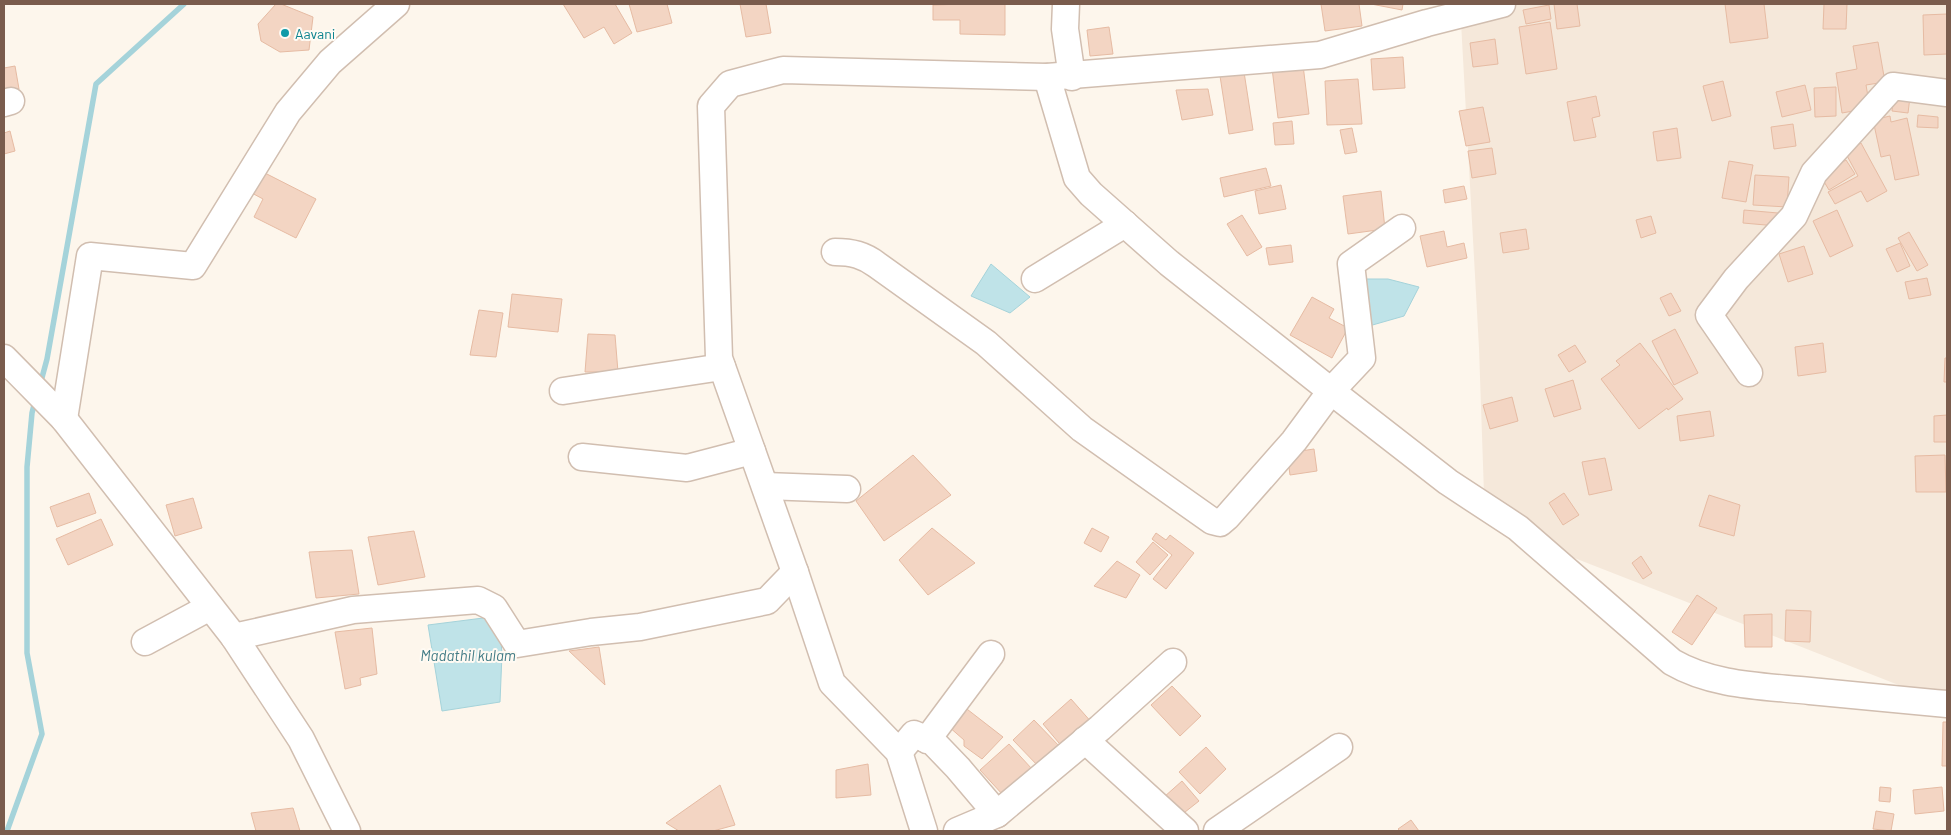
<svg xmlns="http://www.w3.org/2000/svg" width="1951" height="835" font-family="Barlow,sans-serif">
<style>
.residential{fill:#f5e8da}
.water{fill:#bfe3e8;stroke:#a5d3da}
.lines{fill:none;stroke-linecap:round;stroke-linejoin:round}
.stream{stroke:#a5d3da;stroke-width:5.5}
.building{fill:#f3d5c3;stroke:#e6bba3}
.minor-casing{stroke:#d1beb0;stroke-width:29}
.minor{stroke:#fff;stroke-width:26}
.culture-dot{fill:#0f9aa8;stroke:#fffaf3;stroke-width:2}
.labels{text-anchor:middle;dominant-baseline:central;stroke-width:4;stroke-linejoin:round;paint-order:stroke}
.culture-label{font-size:14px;fill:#0d838f;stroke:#fffaf3;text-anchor:start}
.water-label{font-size:15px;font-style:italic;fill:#437c86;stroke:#fffaf3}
</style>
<rect width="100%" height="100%" fill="#fdf6ec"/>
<!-- residential -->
<polygon class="residential" points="1460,4 1947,4 1947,704 1485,523 1479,348"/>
<!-- water -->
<g class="water">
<polygon points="991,264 1030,297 1010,313 971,296"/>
<polygon points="1347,279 1388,279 1419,287 1404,316 1369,326"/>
<polygon points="499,616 502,654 500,702 442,711 428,625"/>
</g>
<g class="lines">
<!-- stream -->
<g class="stream">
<polyline points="40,385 47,359 96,84 184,4"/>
<polyline points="7,831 42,734 27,653 27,467 32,413 35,401"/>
</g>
</g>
<!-- building -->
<g class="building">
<polygon points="276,4 281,4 313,17 309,50 280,52 261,41 258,24"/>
<polygon points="563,4 615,4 632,33 614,44 604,27 584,38"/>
<polygon points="629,4 667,4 672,23 637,32"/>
<polygon points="740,4 766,4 771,33 746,37"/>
<polygon points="964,4 1005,4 1005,35 960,34 960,20 933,20 933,5"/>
<polygon points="1321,4 1359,4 1362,26 1325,31"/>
<polygon points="1371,4 1403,4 1402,10"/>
<polygon points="1554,4 1577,4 1580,26 1557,29"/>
<polygon points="1725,4 1764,4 1768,38 1730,43"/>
<polygon points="1824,4 1847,4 1846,29 1823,29"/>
<polygon points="1549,5 1551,19 1526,24 1523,10"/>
<polygon points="1947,14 1947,54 1924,55 1923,15"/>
<polygon points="1550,22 1557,69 1526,74 1519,27"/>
<polygon points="1109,27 1113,54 1090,56 1087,30"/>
<polygon points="1495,39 1498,64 1473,67 1470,43"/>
<polygon points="1878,42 1885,82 1866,85 1870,108 1842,113 1836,73 1857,69 1853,46"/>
<polygon points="1403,57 1405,88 1373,90 1371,59"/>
<polygon points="1303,65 1309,114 1278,118 1272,68"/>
<polygon points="15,66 19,89 4,91 4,68"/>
<polygon points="1244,72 1253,130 1229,134 1220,76"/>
<polygon points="1358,79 1362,124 1327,125 1325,81"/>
<polygon points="1723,81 1731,116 1712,121 1703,86"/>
<polygon points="1805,85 1811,110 1782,117 1776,92"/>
<polygon points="1836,87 1836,116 1815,117 1814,88"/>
<polygon points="1208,89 1213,115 1182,120 1176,90"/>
<polygon points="1894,95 1910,97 1908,113 1892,111"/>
<polygon points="1596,96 1600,116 1592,118 1596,137 1574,141 1567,102"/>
<polygon points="1483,107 1490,142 1466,146 1459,111"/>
<polygon points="1918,115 1938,117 1938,128 1917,127"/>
<polygon points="1890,116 1891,122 1907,118 1919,175 1895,180 1890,155 1881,157 1873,120"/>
<polygon points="1292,121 1294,144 1275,145 1273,123"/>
<polygon points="1793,124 1796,146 1774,149 1771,127"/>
<polygon points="1352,128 1357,152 1345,154 1340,130"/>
<polygon points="1677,128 1681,158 1657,161 1653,132"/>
<polygon points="10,131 15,151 4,154 4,133"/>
<polygon points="1861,143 1887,191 1867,202 1861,191 1835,204 1828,192 1858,176 1845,152"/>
<polygon points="1492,148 1496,174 1472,178 1468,151"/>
<polygon points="1846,160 1855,174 1829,190 1820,175"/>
<polygon points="1729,161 1753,165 1746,202 1722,198"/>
<polygon points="1266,168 1271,186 1224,197 1220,178"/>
<polygon points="261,171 316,199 296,238 254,217 263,199 250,192"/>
<polygon points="1755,175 1789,177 1787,207 1753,205"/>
<polygon points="1281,185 1286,209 1259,214 1255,191"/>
<polygon points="1464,186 1467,199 1445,203 1443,190"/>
<polygon points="1381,191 1385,229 1348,234 1343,196"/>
<polygon points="1744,210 1778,213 1777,226 1743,223"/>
<polygon points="1837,210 1853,246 1830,257 1813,221"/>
<polygon points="1242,215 1262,247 1247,256 1227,224"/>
<polygon points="1651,216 1656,233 1641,238 1636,220"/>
<polygon points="1526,229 1529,249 1503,253 1500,233"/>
<polygon points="1444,231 1447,247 1464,243 1467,258 1427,267 1420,236"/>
<polygon points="1909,232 1928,265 1917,271 1898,238"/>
<polygon points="1900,243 1910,266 1897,272 1886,249"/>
<polygon points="1291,245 1293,262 1269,265 1266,248"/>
<polygon points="1804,246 1813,274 1788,282 1779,254"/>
<polygon points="1927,278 1931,295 1909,299 1905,282"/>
<polygon points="1671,293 1681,311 1669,316 1660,298"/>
<polygon points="512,294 562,299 558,332 508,327"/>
<polygon points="1312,297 1334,309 1329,318 1348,328 1332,358 1290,335"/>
<polygon points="479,310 503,313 496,357 470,355"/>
<polygon points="1675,329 1698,373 1674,385 1652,341"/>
<polygon points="588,334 615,335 618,372 585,372"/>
<polygon points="1640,343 1683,399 1668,410 1667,408 1639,429 1601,379 1620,365 1616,361"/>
<polygon points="1823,343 1826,372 1798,376 1795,347"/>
<polygon points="1575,345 1586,362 1569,372 1558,355"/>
<polygon points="1945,358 1947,358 1947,382 1944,382"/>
<polygon points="1573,380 1581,409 1554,417 1545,389"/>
<polygon points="1512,397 1518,421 1490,429 1483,405"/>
<polygon points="1710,411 1714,436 1680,441 1677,416"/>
<polygon points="1947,415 1947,442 1934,442 1934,416"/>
<polygon points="1314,449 1317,471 1290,475 1287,453"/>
<polygon points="913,455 951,495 884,541 856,501"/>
<polygon points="1945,455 1946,492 1916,492 1915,456"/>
<polygon points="1605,458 1612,490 1589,495 1582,462"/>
<polygon points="89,493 96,513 57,527 50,507"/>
<polygon points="1564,493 1579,515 1563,525 1549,503"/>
<polygon points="1709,495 1740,505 1734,536 1699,526"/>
<polygon points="193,498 202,528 175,536 166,505"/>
<polygon points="101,519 113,545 68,565 56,539"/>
<polygon points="932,528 975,563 928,595 899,560"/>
<polygon points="1092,528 1109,537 1101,552 1084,543"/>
<polygon points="414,531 425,577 378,585 368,537"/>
<polygon points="1156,533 1166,540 1170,535 1194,553 1166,589 1153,579 1172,555 1152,539"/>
<polygon points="1153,542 1168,555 1150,575 1136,562"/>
<polygon points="352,550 359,594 316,598 309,552"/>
<polygon points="1641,556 1652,573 1643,579 1632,563"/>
<polygon points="1117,561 1140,575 1126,598 1094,586"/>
<polygon points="1697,595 1717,608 1692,645 1672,632"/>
<polygon points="1786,610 1811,611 1810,642 1785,641"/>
<polygon points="1772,614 1772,647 1745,647 1744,615"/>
<polygon points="372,628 377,674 360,678 361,685 345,689 335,632"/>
<polygon points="599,647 605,685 569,651"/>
<polygon points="1172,686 1201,716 1180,736 1151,705"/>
<polygon points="1071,699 1093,724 1064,749 1043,724"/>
<polygon points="963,706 1003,737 982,759 964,746 964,740 948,726"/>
<polygon points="1034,720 1061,748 1040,768 1013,740"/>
<polygon points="1943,722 1947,722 1947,766 1942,766"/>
<polygon points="1009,744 1032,769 1003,795 980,770"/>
<polygon points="1206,747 1226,769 1200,794 1179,772"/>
<polygon points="868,764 871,795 836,798 836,770"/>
<polygon points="1182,781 1199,801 1180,816 1164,797"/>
<polygon points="720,785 735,825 713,831 679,831 666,823"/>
<polygon points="1880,787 1891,788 1890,802 1879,801"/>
<polygon points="1942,787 1944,811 1915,814 1913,790"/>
<polygon points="293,808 300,831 256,831 251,813"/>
<polygon points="1876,811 1894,814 1891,831 1873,829"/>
<polygon points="1411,820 1419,831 1400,831 1398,829"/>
</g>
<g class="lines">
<defs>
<g id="minor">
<polyline points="1066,4 1065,29 1072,77"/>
<path d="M1047 77 1077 178 1091 194 1169 263 1331 391 1448 482 1518 528 1672 662C1713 686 1763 686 1810 691 1855 695 1901 700 1947 704"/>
<polyline points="4,103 11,101"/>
<path d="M835 252C852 252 864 255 877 265L986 343 1082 429 1212 521 1220 523 1227 517 1294 441 1331 391 1362 358 1351 264 1402 228"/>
<polyline points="1035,279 1125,224"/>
<polyline points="4,358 64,419 234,637 301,739 347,831"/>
<polyline points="1749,373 1709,315 1736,279 1794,216 1814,173 1893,86 1947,93"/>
<polyline points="563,391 722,367"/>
<polyline points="64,419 90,256 193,266 288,112 330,62 396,4"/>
<polyline points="582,457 687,468 752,451"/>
<polyline points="765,486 847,489"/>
<polyline points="234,637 353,610 478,600 494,608 517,644 591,632 640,627 767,601 795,572"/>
<polyline points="145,642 210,607"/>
<polyline points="927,740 991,654"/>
<polyline points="1085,740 1185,831"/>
<polyline points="899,752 914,734 933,742 958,768 997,814 1100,728 1173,662"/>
<polyline points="924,831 899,752 832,683 795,572 719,358 711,106 730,84 783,70 1047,77 1320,55 1427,23 1502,4"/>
<polyline points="957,831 997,814"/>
<polyline points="1217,831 1339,747"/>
</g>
</defs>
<!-- minor casing -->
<use href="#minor" class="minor-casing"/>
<!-- minor -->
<use href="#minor" class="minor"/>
</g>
<!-- markers -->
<circle class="culture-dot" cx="285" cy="33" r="5"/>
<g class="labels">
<!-- culture labels -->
<g class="culture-label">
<text x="295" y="33">Aavani</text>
</g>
<!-- water labels -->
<g class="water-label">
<text x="468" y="655">Madathil kulam</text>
</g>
</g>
<!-- border -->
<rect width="1951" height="835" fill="none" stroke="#7a5c4d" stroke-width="10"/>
</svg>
